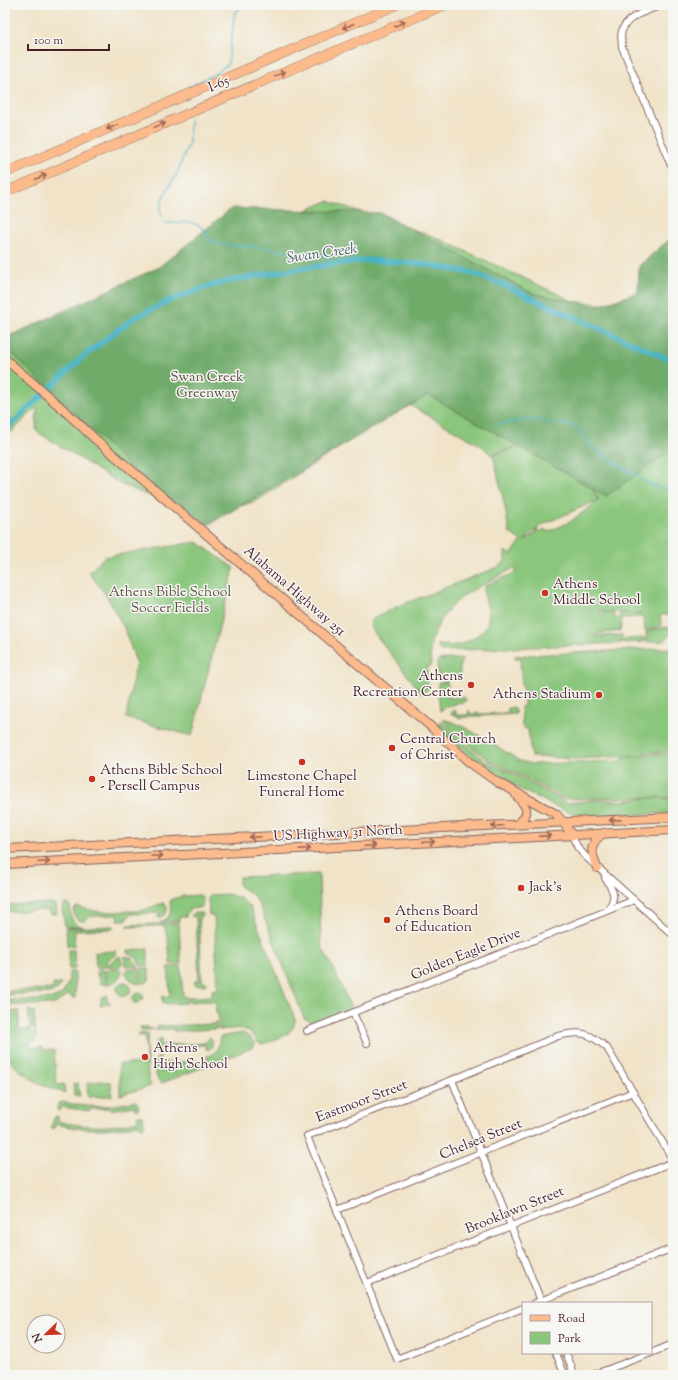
<svg xmlns="http://www.w3.org/2000/svg" width="678" height="1380" font-family="'Sorts Mill Goudy',serif">
<style>
.green{fill:#8ac67b;stroke:#6a7253;fill-rule:evenodd}
.forest{fill:#6fab6b;stroke:#5c654b}
.lines{fill:none;stroke-linecap:round;stroke-linejoin:round}
.stream{stroke:#47b3c4;stroke-width:1.5}
.canal{stroke:#47b3c4;stroke-width:5.5}
.minor-casing{stroke:#846462;stroke-width:8}
.major-casing{stroke:#846462;stroke-width:10}
.highway-casing{stroke:#846462;stroke-width:10}
.minor{stroke:#fff;stroke-width:6}
.major{stroke:#fbbb8c;stroke-width:8}
.highway{stroke:#fbbb8c;stroke-width:9}
.oneway{stroke:#9a6557}
.poi-dot{fill:#c8321e;stroke:#f6f6f2;stroke-width:1.5}
.labels{text-anchor:middle;dominant-baseline:central;stroke-width:3;stroke-linejoin:round;paint-order:stroke}
.street-label{font-size:14px;fill:#4a1f2b;stroke:#f6f6f2}
.park-label{font-size:14px;fill:#5d5143;stroke:#f6f6f2}
.poi-label{font-size:14px;fill:#4a1f2b;stroke:#f6f6f2;text-anchor:start}
.water-label{font-size:15px;font-style:italic;fill:#495a68;stroke:#f6f6f2}
</style>
<rect width="100%" height="100%" fill="#f6f6f2"/>
<filter id="ink" filterUnits="userSpaceOnUse"><feTurbulence type="fractalNoise" baseFrequency=".025" numOctaves="2"/><feDisplacementMap in="SourceGraphic" scale="8" xChannelSelector="R" yChannelSelector="G"/><feConvolveMatrix kernelMatrix="1 2 1 2 8 2 1 2 1" color-interpolation-filters="sRGB"/></filter>
<filter id="wash" filterUnits="userSpaceOnUse"><feTurbulence type="fractalNoise" baseFrequency=".012" numOctaves="4" result="noise"/><feDisplacementMap in="SourceGraphic" scale="16" xChannelSelector="R" yChannelSelector="G"/><feGaussianBlur stdDeviation="0.9" result="paint"/><feColorMatrix in="noise" values="0 0 0 0 0 0 0 0 0 0 0 0 0 0 0 0 0 1.4 0 .05"/><feComposite in="paint" operator="in"/></filter>
<g filter="url(#wash)">
<rect width="100%" height="100%" fill="#f0e3c8"/>
<!-- green -->
<g class="green">
<path d="M328 201 433 236 573 301 673 312V615H660L661 626 645 631 644 617 622 618 620 631 595 634V636L622 635V643L441 651 438 648V645C444 645 450 646 457 645 466 644 484 633 487 624 491 614 486 601 483 591L485 586 516 572 515 567C482 588 453 592 436 630 433 636 431 641 430 648 430 654 431 660 431 666L427 667 428 689 422 694 372 630 370 627 371 620 396 607 498 567 505 562V551L511 555 521 541 509 532 505 507 493 455 520 446 525 443 491 455 482 446 408 404 256 501 204 518 120 484 36 431 37 407 5 438V338ZM582 476 590 484 599 500 570 522 547 532 545 529 539 532 537 529 535 534 524 541C530 535 536 529 544 524L598 500 593 490ZM600 611 640 614H641L620 613 619 618H614V612H603V616L600 615Z"/>
<polygon points="197,542 234,568 192,736 126,718 136,662 124,628 106,595 89,573 104,557"/>
<polygon points="672,627 673,630 665,641 646,642 646,632 661,628"/>
<polygon points="644,638 644,642 624,643 624,639"/>
<path d="M673 648V751L643 753V755L673 753V797L564 799 520 775 489 761 452 730 443 720C455 718 507 753 520 761L532 764 621 761 625 757 643 756 569 759 550 757H531L528 729 524 728 522 726 521 707 524 706 520 664 521 663V658H515V656L526 655V657L528 655Z"/>
<polygon points="443,659 443,661 444,661 444,659 463,659 460,664 460,673 456,677 438,679 437,662 439,660"/>
<polygon points="447,681 448,688 446,690 438,691 438,683"/>
<polygon points="438,692 446,692 448,694 448,698 464,697 466,700 465,702 456,703 456,704 448,706 440,711"/>
<polygon points="514,707 516,714 464,717 462,719 455,715 451,714 451,713 454,710 456,711 456,715 468,715 469,710 471,714 475,714 477,712 478,714 507,713 508,708"/>
<polygon points="441,721 453,733 486,762 516,775 567,803 595,800 620,801 649,798 673,799 673,813 587,816 572,814 525,792 490,772 440,731 439,723"/>
<polygon points="319,874 321,945 336,974 351,1008 313,1023 304,1018 260,907 253,895 239,886 239,877"/>
<path d="M228 894 240 898 250 907 295 1019C296 1035 275 1039 263 1044L258 1043C247 1024 239 1029 219 1030L218 1013H216V1005L214 1001 189 1002V997L212 996V990L218 989 214 916 209 915 208 898 211 895Z"/>
<path d="M200 895 203 899 202 907C195 909 186 907 186 917H179V921L160 922C170 919 172 912 170 902L172 899 183 896Z"/>
<polygon points="51,903 56,905 57,914 50,914 49,910 5,912 5,905"/>
<path d="M163 903 167 906C168 912 165 916 159 918L157 917 160 914 159 913 131 914 126 920H117L119 916 117 915 90 916 85 921C79 921 76 920 74 914V909L77 907 100 912 134 911 143 910Z"/>
<path d="M64 904H68L70 906C71 915 70 924 82 926L65 927 62 908Z"/>
<polygon points="194,913 201,913 204,915 199,917 202,981 207,982 205,985 196,985 194,982 195,981 199,981 196,917 191,916"/>
<path d="M179 923 181 964H170C169 951 169 938 164 926L128 927V925Z"/>
<polygon points="113,926 113,929 75,930 74,946 67,946 66,928"/>
<polygon points="148,949 148,965 141,966 136,957 128,953 128,950"/>
<polygon points="68,950 74,950 75,969 69,969"/>
<polygon points="116,951 117,954 109,959 105,967 96,968 95,952 97,953 98,952"/>
<polygon points="120,956 122,964 119,967 107,967 111,962"/>
<polygon points="125,956 132,958 139,966 127,966 124,964"/>
<polygon points="181,966 183,997 187,997 187,1003 163,1004 162,997 170,996 168,967"/>
<path d="M140 968V984C132 983 128 978 125 971L127 969Z"/>
<polygon points="142,968 149,968 149,980 144,984 142,982"/>
<path d="M119 969 122 971C120 978 116 983 108 984L106 977V970Z"/>
<polygon points="97,970 104,970 107,985 101,984 99,976 97,976"/>
<path d="M69 972H75V998H72L69 994 55 1004 5 1006V1000C17 1000 50 1001 59 996 63 994 66 988 67 984H69Z"/>
<circle cx="124" cy="989" r="7"/>
<polygon points="53,984 61,984 58,989 52,993 5,995 5,991 53,989"/>
<polygon points="141,992 144,998 137,1003 134,1003 132,998 136,994"/>
<polygon points="107,995 107,1000 111,1004 100,1005 102,997"/>
<path d="M28 1010 34 1012 36 1038 35 1041 30 1042 31 1048 43 1047V1050H54L56 1081 58 1085 64 1084 65 1093C41 1086 20 1075 5 1055V1012L19 1011V1030L30 1029V1033H35L34 1028H30Z"/>
<polygon points="216,1022 217,1029 174,1031 174,1029 141,1030 140,1027 148,1027 149,1029 157,1029 157,1026 216,1024"/>
<polygon points="149,1033 146,1045 148,1076 151,1086 120,1095 119,1064 146,1063 145,1037 144,1035 139,1036 139,1034"/>
<path d="M242 1033C248 1035 252 1038 254 1044L252 1048 165 1082 161 1083C155 1079 153 1064 157 1058H160V1063L207 1061V1056C220 1052 217 1047 220 1037Z"/>
<polygon points="210,1037 212,1039 212,1047 208,1050 206,1049 206,1045 160,1047 159,1052 156,1052 154,1049 156,1042 161,1039 162,1040 160,1043 162,1045 205,1043"/>
<polygon points="100,1081 111,1082 112,1096 88,1097 87,1083"/>
<polygon points="78,1083 80,1096 74,1095 73,1084"/>
<path d="M134 1101 137 1102 139 1108 138 1110H136L134 1106 110 1110 109 1108 91 1109 90 1111 61 1107 60 1111H58L57 1109 58 1103C63 1101 71 1104 77 1105 96 1108 115 1106 134 1101Z"/>
<path d="M139 1115 142 1116 145 1125 142 1128 139 1124C111 1131 84 1131 56 1124L54 1129 51 1127 54 1118 56 1116H58V1121C85 1128 111 1128 138 1121L137 1116Z"/>
</g>
<!-- forest -->
<polygon class="forest" points="232,208 381,213 532,293 596,307 638,292 639,266 673,236 673,449 606,496 428,395 208,525 151,487 5,347 5,338 159,267"/>
<g class="lines">
<!-- stream -->
<g class="stream">
<polyline points="189,90 191,86 216,73 228,64 234,18 235,13 243,5"/>
<path d="M190 119 189 143 177 173 163 197 160 211 165 223C176 224 194 219 202 228 205 232 208 237 211 241L220 244 264 248 306 255 323 256 338 264"/>
<polyline points="497,424 528,420 540,420 547,423 568,424 577,428 593,448 619,465 649,484 665,489 673,489"/>
</g>
<!-- canal -->
<polyline class="canal" points="5,430 85,355 134,318 171,300 200,289 229,281 301,268 368,260 423,264 469,272 502,284 542,303 673,361"/>
</g>
</g>
<g filter="url(#ink)">
<g class="lines">
<defs>
<g id="minor">
<path d="M662 5C648 11 627 15 622 31 620 36 622 42 622 47L670 163 673 167"/>
<polyline points="571,834 578,848 586,857 673,935"/>
<path d="M605 878C613 891 618 896 607 910"/>
<polyline points="353,1013 367,1043"/>
<polyline points="307,1031 634,900"/>
<polyline points="452,1080 541,1301 544,1303"/>
<polyline points="337,1210 633,1092"/>
<polyline points="367,1283 673,1162"/>
<polyline points="535,1303 673,1248"/>
<path d="M523 1308 397 1359 307 1136 452 1080 558 1036C581 1030 590 1033 607 1048L673 1160"/>
<polyline points="556,1353 563,1371 567,1375"/>
<polyline points="566,1353 572,1368 573,1375"/>
<polyline points="651,1353 673,1344"/>
<polyline points="593,1375 651,1353"/>
</g>
<g id="major">
<polyline points="5,359 64,410 94,438 430,726 469,762 497,782 556,814 564,823 571,834"/>
<path d="M516 795C527 807 532 813 517 824"/>
<polyline points="5,849 673,817"/>
<polyline points="5,864 673,830"/>
<path d="M597 868C591 852 588 843 604 833"/>
</g>
<g id="highway">
<polyline points="5,173 396,5"/>
<polyline points="5,192 278,75 445,5"/>
</g>
</defs>
<!-- minor casing -->
<use href="#minor" class="minor-casing"/>
<!-- major casing -->
<use href="#major" class="major-casing"/>
<!-- highway casing -->
<use href="#highway" class="highway-casing"/>
<!-- minor -->
<use href="#minor" class="minor"/>
<!-- major -->
<use href="#major" class="major"/>
<!-- highway -->
<use href="#highway" class="highway"/>
</g>
<!-- one-way arrows -->
<defs><path id="oneway-shaft" d="M-6 0H5M1.5-3L5.5 0L1.5 3" fill="none" stroke-width="1.6" stroke-linecap="round" stroke-linejoin="round"/></defs>
<g class="oneway">
<use href="#oneway-shaft" transform="translate(400 24) rotate(-23)"/>
<use href="#oneway-shaft" transform="translate(348 26) rotate(157)"/>
<use href="#oneway-shaft" transform="translate(280 74) rotate(-23)"/>
<use href="#oneway-shaft" transform="translate(160 125) rotate(-22)"/>
<use href="#oneway-shaft" transform="translate(112 127) rotate(157)"/>
<use href="#oneway-shaft" transform="translate(41 177) rotate(-23)"/>
<use href="#oneway-shaft" transform="translate(615 820) rotate(177)"/>
<use href="#oneway-shaft" transform="translate(497 826) rotate(177)"/>
<use href="#oneway-shaft" transform="translate(545 836) rotate(-4)"/>
<use href="#oneway-shaft" transform="translate(255 837) rotate(177)"/>
<use href="#oneway-shaft" transform="translate(429 842) rotate(-3)"/>
<use href="#oneway-shaft" transform="translate(370 846) rotate(-3)"/>
<use href="#oneway-shaft" transform="translate(305 849) rotate(-3)"/>
<use href="#oneway-shaft" transform="translate(157 856) rotate(-3)"/>
<use href="#oneway-shaft" transform="translate(44 862) rotate(-3)"/>
</g>
</g>
<!-- markers -->
<g class="poi-dot">
<circle cx="545" cy="593" r="4"/>
<circle cx="471" cy="685" r="4"/>
<circle cx="599" cy="695" r="4"/>
<circle cx="392" cy="748" r="4"/>
<circle cx="302" cy="762" r="4"/>
<circle cx="92" cy="779" r="4"/>
<circle cx="521" cy="888" r="4"/>
<circle cx="387" cy="920" r="4"/>
<circle cx="145" cy="1057" r="4"/>
</g>
<g class="labels">
<!-- street labels -->
<g class="street-label">
<text transform="translate(219 85) rotate(-23)">I-65</text>
<text transform="translate(294 592) rotate(41)">Alabama Highway 251</text>
<text transform="translate(338 834) rotate(-3)">US Highway 31 North</text>
<text transform="translate(466 955) rotate(-22)">Golden Eagle Drive</text>
<text transform="translate(362 1102) rotate(-21)">Eastmoor Street</text>
<text transform="translate(481 1140) rotate(-22)">Chelsea Street</text>
<text transform="translate(515 1211) rotate(-22)">Brooklawn Street</text>
</g>
<!-- park labels -->
<g class="park-label">
<text x="207" y="378">Swan Creek<tspan x="207" dy="16">Greenway</tspan></text>
<text x="170" y="593">Athens Bible School<tspan x="170" dy="16">Soccer Fields</tspan></text>
</g>
<!-- poi labels -->
<g class="poi-label">
<text x="553" y="585">Athens<tspan x="553" dy="16">Middle School</tspan></text>
<text x="463" y="677" text-anchor="end">Athens<tspan x="463" dy="16">Recreation Center</tspan></text>
<text x="591" y="695" text-anchor="end">Athens Stadium</text>
<text x="400" y="740">Central Church<tspan x="400" dy="16">of Christ</tspan></text>
<text x="100" y="771">Athens Bible School<tspan x="100" dy="16">- Persell Campus</tspan></text>
<text x="302" y="777" text-anchor="middle">Limestone Chapel<tspan x="302" dy="16">Funeral Home</tspan></text>
<text x="529" y="888">Jack's</text>
<text x="395" y="912">Athens Board<tspan x="395" dy="16">of Education</tspan></text>
<text x="153" y="1049">Athens<tspan x="153" dy="16">High School</tspan></text>
</g>
<!-- water labels -->
<g class="water-label">
<text transform="translate(322 254) rotate(-8)">Swan Creek</text>
</g>
</g>
<!-- margin -->
<rect width="678" height="1380" fill="none" stroke="#f6f6f2" stroke-width="20"/>
<!-- legend -->
<rect x="522" y="1302" width="130" height="52" fill="#f6f6f2" stroke="#b1a0a2"/>
<rect x="530" y="1315" width="20" height="6" fill="#fbbb8c" stroke="#b1a0a2"/>
<text x="558" y="1322" font-size="12" fill="#4a1f2b">Road</text>
<rect x="530" y="1332" width="20" height="12" fill="#8ac67b" stroke="#b1a0a2"/>
<text x="558" y="1342" font-size="12" fill="#4a1f2b">Park</text>
<!-- north arrow -->
<g transform="translate(46 1334) rotate(247)"><circle r="19" fill="#f6f6f2" stroke="#b1a0a2"/>
<path d="M0-3L7 15L0 10L-7 15Z" fill="#c8321e"/>
<text y="-6" font-size="11" font-weight="bold" text-anchor="middle" fill="#4a1f2b">N</text>
</g>
<!-- scale -->
<path d="M28 44v6h81v-6" fill="none" stroke="#4a1f2b" stroke-width="2"/>
<text x="34" y="44" font-size="12" fill="#4a1f2b" stroke="#f6f6f2" stroke-width="3" paint-order="stroke">100 m</text>
</svg>
